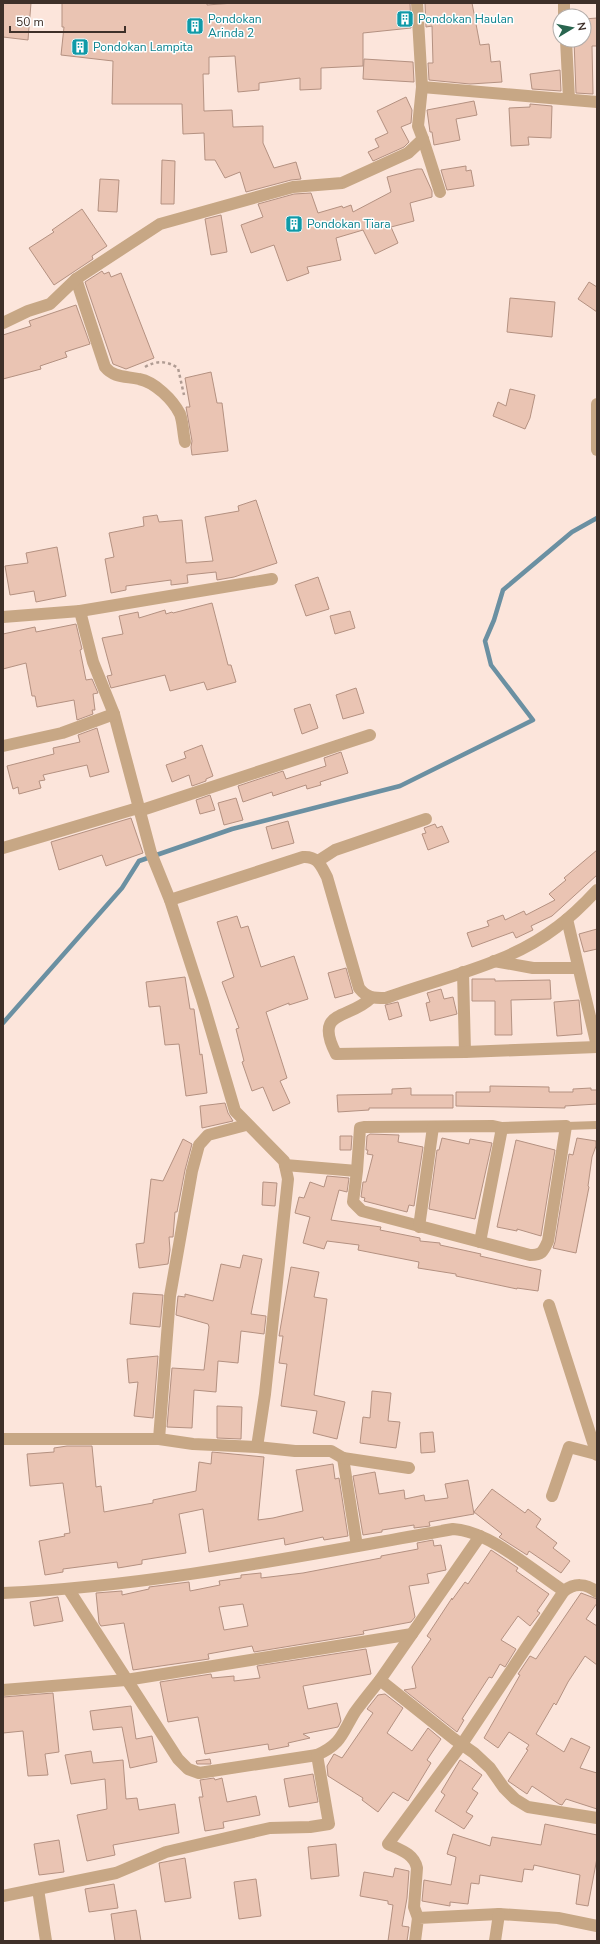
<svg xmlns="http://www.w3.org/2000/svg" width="600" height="1944" font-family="'Nunito Sans',sans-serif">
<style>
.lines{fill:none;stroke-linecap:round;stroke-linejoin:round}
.stream{stroke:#6b90a2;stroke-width:4.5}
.building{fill:#eac4b3;stroke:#b49181;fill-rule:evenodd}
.path{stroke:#b09c93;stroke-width:2.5;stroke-dasharray:3 3;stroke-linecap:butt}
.service{stroke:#c7a785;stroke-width:8}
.minor{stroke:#c7a785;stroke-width:12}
.labels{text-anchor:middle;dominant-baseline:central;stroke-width:3;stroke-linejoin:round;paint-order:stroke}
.culture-label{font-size:12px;fill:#0d838f;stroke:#fff;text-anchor:start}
</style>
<rect width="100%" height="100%" fill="#fce5db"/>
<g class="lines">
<!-- stream -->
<polyline class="stream" points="3,1023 122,888 139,861 232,829 400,786 533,720 491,665 485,641 494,620 503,590 572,532 597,518"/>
</g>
<!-- building -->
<g class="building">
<polygon points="3,3 31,3 28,40 3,37"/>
<polygon points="62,3 207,3 207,5 234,3 410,3 411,28 363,33 363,66 321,68 321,89 300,90 300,78 259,83 259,90 238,92 235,56 209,57 209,74 203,74 204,111 232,110 233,127 263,126 263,143 274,168 296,162 301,179 291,180 246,192 240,172 225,178 215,160 205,160 204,133 183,134 182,104 112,104 113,61 61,55 64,27 62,27"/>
<polygon points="425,3 472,3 480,45 489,44 491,62 500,61 502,82 470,84 429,80 428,63 433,63 432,26 426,27"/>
<polygon points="597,18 597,46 592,46 593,94 576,93 574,40 584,40 584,19"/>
<polygon points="364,59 413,62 414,82 363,79"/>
<polygon points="560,70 561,91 532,89 530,74"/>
<polygon points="406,97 412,110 411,123 401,127 409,142 404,147 373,161 368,152 379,147 375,139 388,133 377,111"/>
<polygon points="474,101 477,115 456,119 460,140 434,145 432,132 430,132 427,110"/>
<polygon points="530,104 552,106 551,138 528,137 529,145 511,146 509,108 530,107"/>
<polygon points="162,160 175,161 174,204 161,204"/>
<polygon points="466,166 466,171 471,170 474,186 447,190 441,170"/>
<polygon points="417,169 422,169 432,191 432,197 410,203 414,221 391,227 398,243 375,254 363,230 336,238 341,260 307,267 309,273 287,281 274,245 251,253 241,225 263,217 258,204 294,194 311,193 318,213 342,206 343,208 351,205 353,212 391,192 387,177"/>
<polygon points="100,179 119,180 117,212 98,211"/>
<polygon points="82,209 107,246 92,256 93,259 54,285 29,248 54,232 52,230"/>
<polygon points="221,215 227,252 211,255 205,219"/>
<polygon points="102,271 104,274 109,272 111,277 121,273 154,358 126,369 113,364 85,282"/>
<polygon points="589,282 597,287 597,312 578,299"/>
<polygon points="510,298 555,302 552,337 507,332"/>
<polygon points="76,305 90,344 65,352 67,357 40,366 41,369 3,379 3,335 31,326 29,321"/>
<polygon points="211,372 217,403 222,403 228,451 192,455 191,447 192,441 186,407 190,407 185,378"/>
<polygon points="510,389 535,395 530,418 525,429 493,416 498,402 506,406"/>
<polygon points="256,500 277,563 234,577 217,580 216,572 187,575 188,583 171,585 171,580 126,586 126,590 111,593 105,559 114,557 109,533 144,526 143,517 157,515 159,522 182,520 186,563 213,561 205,517 239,511 238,506"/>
<polygon points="57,547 66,596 36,602 34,591 10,595 5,566 28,563 26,553"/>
<polygon points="318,577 329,609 306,616 295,585"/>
<polygon points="212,603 228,665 231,665 236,682 207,690 204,682 170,691 165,675 111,688 107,676 112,675 102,638 123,634 119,616 138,612 139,618 165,610 166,614 172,612 173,613"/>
<polygon points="350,611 355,628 335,634 330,616"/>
<polygon points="76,624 82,649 80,650 86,680 92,679 98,693 93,694 95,710 92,710 93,714 77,720 74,700 37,707 35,696 32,696 26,663 3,669 3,634 35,627 36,632"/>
<polygon points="356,688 364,713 343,719 336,695"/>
<polygon points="310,704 318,728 302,734 294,709"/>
<polygon points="97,728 109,772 90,777 87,765 43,775 45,780 39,781 41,788 19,794 18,787 13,789 7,766 54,754 53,748 80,742 78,735"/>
<polygon points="202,745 213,776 206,779 206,781 192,786 189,775 172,782 166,765 186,758 184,752"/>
<polygon points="341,752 348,773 320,782 321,785 307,789 306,785 273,796 272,792 243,802 238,786 283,771 286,779 326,766 324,758"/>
<polygon points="210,795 215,810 200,814 196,800"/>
<polygon points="236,798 243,820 224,825 218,803"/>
<polygon points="131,818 143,853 106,866 102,855 59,870 51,842"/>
<polygon points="288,821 294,843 272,849 266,827"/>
<polygon points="435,824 437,828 442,826 449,842 428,850 422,834 426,833 424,828"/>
<polygon points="597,850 597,875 552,916 531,926 533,930 516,938 513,932 472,947 467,933 489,926 487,921 503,915 505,920 524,911 526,915 555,900 549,894 566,880 564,878"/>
<polygon points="237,916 241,928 248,926 261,967 294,956 308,999 289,1005 289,1003 266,1012 287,1078 280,1081 290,1103 273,1111 263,1087 252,1091 242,1062 244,1061 236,1029 239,1028 222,982 234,977 217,922"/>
<polygon points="597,929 597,949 584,952 579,934"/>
<polygon points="346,968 353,993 335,998 328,973"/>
<polygon points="185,977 190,1009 194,1009 200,1055 202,1054 207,1093 186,1096 179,1044 165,1045 160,1006 149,1007 146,982"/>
<polygon points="472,979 495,979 495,981 550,980 551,999 511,1000 512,1035 495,1035 495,1001 472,1001"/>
<polygon points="441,989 444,999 453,997 457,1014 430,1021 426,1003 430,1002 427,993"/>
<polygon points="579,1000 582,1034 557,1036 554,1002"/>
<polygon points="398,1002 402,1016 389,1020 385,1005"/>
<polygon points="490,1086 549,1087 549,1092 573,1092 573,1089 591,1088 591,1090 597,1090 597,1104 565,1106 565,1108 456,1106 456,1092 490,1092"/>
<polygon points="411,1088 411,1095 453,1095 453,1108 369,1108 369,1110 338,1112 337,1095 392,1094 392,1089"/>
<polygon points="225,1103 228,1113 233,1121 202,1128 200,1106"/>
<polygon points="370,1134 399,1135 398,1142 423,1147 414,1206 409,1205 407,1212 364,1201 365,1198 361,1197 363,1182 366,1182 373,1155 367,1154 368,1150 366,1150 367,1136"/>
<polygon points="340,1136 352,1136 351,1150 340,1150"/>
<polygon points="442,1138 469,1144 470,1139 492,1143 475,1219 429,1209 437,1150 439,1150"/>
<polygon points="577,1138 596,1141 596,1146 592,1157 588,1186 589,1187 576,1253 553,1248 555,1242 569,1154 573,1155"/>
<polygon points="183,1139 192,1144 185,1170 177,1212 175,1212 173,1237 169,1237 170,1250 168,1264 139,1268 136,1244 144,1243 151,1179 163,1181"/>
<polygon points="516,1140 555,1150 541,1236 517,1229 517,1231 497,1227"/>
<polygon points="327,1176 349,1178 347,1192 339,1190 331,1220 381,1227 380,1230 420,1238 420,1241 440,1243 440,1245 481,1254 480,1256 541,1270 538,1291 517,1288 517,1289 456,1276 456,1274 418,1268 419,1262 358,1250 359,1245 327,1241 324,1249 303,1243 310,1217 295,1213 299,1197 304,1198 310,1182 324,1187"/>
<polygon points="263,1182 277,1183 275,1206 262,1205"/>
<polygon points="243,1255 262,1259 251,1314 266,1316 264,1334 241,1331 238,1363 218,1361 216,1392 194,1390 192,1428 167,1427 172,1368 204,1370 209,1327 208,1324 176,1315 178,1296 185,1297 185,1294 213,1301 221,1264 240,1268"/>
<polygon points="291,1267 319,1272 314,1297 327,1299 314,1395 345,1402 337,1439 313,1433 317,1411 281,1406 287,1364 279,1363 283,1336 279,1336"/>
<polygon points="133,1293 163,1295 160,1327 130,1324"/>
<polygon points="158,1356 153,1418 134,1416 138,1382 129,1383 127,1359"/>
<polygon points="372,1391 391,1393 388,1421 400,1422 396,1448 360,1443 363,1417 370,1418"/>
<polygon points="217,1406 242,1407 241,1439 217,1438"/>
<polygon points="433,1432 435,1452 421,1453 420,1433"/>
<polygon points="67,1446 92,1446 96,1487 101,1486 104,1512 153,1503 153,1500 196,1491 199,1462 211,1464 212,1452 264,1457 258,1520 273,1518 303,1511 296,1470 333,1464 335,1479 339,1478 348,1536 324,1540 323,1537 285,1545 284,1538 209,1552 203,1509 179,1514 186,1553 142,1560 142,1564 118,1568 117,1562 63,1569 63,1572 45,1575 39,1541 65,1536 64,1534 70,1533 63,1483 30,1486 27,1454 54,1452 54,1448"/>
<polygon points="375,1472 379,1494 404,1490 405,1499 424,1495 425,1501 448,1498 445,1484 468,1480 474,1514 429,1522 430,1526 414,1528 414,1525 382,1530 382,1532 363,1535 353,1476"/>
<polygon points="492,1489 525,1513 528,1509 541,1519 536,1527 557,1543 553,1548 570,1561 561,1573 529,1551 527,1555 499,1537 502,1534 474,1512"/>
<path d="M433 1540 434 1546 441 1545 446 1570 427 1574 429 1583 409 1586 415 1617 411 1622 363 1631 364 1634 254 1652 252 1646 208 1654 209 1659 133 1670 124 1623 101 1626 99 1623 96 1593 122 1591V1595L149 1589V1587L189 1582 190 1591 220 1585 219 1581 241 1578V1575L261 1573V1578L303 1573 381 1558V1556L418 1549 417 1543ZM243 1604 248 1626 224 1630 219 1607Z"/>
<polygon points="491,1550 518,1568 516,1571 549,1594 537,1611 540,1613 530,1626 518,1616 501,1640 516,1649 505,1667 500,1664 492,1678 489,1677 462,1719 464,1720 457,1732 404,1690 416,1688 412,1667 431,1639 427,1636 452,1598 452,1600 465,1582 468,1584"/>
<polygon points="581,1593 597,1599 597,1603 586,1619 597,1626 597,1665 585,1656 568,1682 556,1705 554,1703 536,1734 564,1752 571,1738 590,1747 580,1768 597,1773 597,1809 566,1799 562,1805 559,1804 532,1786 527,1794 508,1781 528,1750 526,1749 529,1745 509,1732 498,1748 484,1738 520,1675 518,1674 530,1656 536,1659"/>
<polygon points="58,1597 63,1621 34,1626 30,1602"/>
<polygon points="366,1649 371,1674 303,1686 308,1709 337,1703 341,1721 338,1727 303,1734 310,1738 288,1743 289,1746 269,1750 268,1744 205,1754 198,1717 168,1722 160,1682 211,1674 212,1678 234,1676 234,1681 260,1678 257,1666"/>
<polygon points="53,1693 59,1752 45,1754 48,1775 28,1776 23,1731 3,1733 3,1697"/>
<polygon points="385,1694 403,1708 387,1733 412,1751 428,1728 441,1739 427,1760 431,1763 408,1801 393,1792 378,1812 362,1800 363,1798 328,1776 327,1766 334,1754 342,1758 373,1713 367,1709 378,1695"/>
<polygon points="131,1706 136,1739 152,1736 157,1762 130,1768 122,1727 93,1730 90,1711"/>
<polygon points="91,1751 93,1763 123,1760 126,1799 137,1798 139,1810 175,1804 179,1833 113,1845 115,1855 87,1861 77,1815 107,1809 105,1779 71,1784 65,1755"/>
<polygon points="210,1759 211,1764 197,1764 196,1761"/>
<polygon points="460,1760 482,1775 472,1789 478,1793 466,1812 473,1816 464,1829 435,1811 445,1795 441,1792"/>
<polygon points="313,1774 318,1802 289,1807 284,1779"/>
<polygon points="214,1778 215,1780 222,1778 227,1802 256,1796 260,1815 223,1822 224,1828 205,1831 199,1797 203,1797 200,1780"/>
<polygon points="545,1824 597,1835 597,1858 588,1906 576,1904 580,1875 534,1865 533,1870 524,1869 522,1882 480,1875 479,1884 471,1883 468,1904 450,1902 450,1906 422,1901 424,1880 451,1885 456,1857 447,1854 453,1834 490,1846 492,1837 541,1845"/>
<polygon points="59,1840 64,1872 39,1875 34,1844"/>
<polygon points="336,1844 339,1876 311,1879 308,1847"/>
<polygon points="185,1858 191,1898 165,1902 159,1863"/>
<polygon points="395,1868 409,1871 407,1898 402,1926 409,1927 407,1941 388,1941 393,1905 388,1904 388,1901 360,1896 364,1872 393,1877"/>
<polygon points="256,1879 261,1916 239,1919 234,1882"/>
<polygon points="114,1884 118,1908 89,1912 85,1889"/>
<polygon points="136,1910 141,1941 115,1941 111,1914"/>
</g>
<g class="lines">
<!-- path -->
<path class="path" d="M145 367C157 360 167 361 178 368L184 395"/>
<!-- service -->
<polyline class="service" points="566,1126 597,1125"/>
<!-- minor -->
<g class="minor">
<polyline points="564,3 564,16"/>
<polyline points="566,40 569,99"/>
<polyline points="422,87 597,102"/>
<polyline points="423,139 440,192"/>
<path d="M76 279 105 367C114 378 126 376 139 379 155 382 173 400 180 414 183 422 183 433 185 442"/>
<polyline points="3,323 28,311 50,304 76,279 160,224 293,187 342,183 408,153 423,139 418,126 422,87 417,3"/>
<polyline points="597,404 597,450"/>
<polyline points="80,611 272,579"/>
<polyline points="3,617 80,611 93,662 114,714 151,853 170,900 202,999 235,1111 284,1161 288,1179 265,1394 257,1447"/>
<polyline points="3,746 62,733 114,714"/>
<polyline points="139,811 370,735"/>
<polyline points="3,848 138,808"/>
<polyline points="318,861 335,850 426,819"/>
<path d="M170 900 303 857C318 856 321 866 327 877L359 988C367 998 373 998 386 998 443 977 508 965 557 927 572 916 585 903 597 890"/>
<polyline points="567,919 597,1046"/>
<polyline points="494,961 533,968 578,968"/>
<polyline points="463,972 465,1052"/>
<path d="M371 998C349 1020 313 1009 336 1054L465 1052 597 1047"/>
<path d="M285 1165 357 1171 353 1202 362 1211 530 1255C542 1255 543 1252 548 1241L566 1126 502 1128 493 1126 365 1127 360 1128 357 1171"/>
<polyline points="419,1227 433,1127"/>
<polyline points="480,1242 502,1128"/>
<polyline points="549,1305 597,1455"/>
<polyline points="3,1439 159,1439 193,1444 257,1447 295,1451 331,1451 343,1458 357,1546"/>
<polyline points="159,1439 170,1296 192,1171 199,1145 208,1135 246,1125"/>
<polyline points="343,1458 409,1468"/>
<polyline points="552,1496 569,1447 596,1454 597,1452"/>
<path d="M69 1590 178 1759 188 1769 199 1773 317 1755C342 1744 342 1733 355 1712 363 1701 372 1690 380 1680L454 1739 474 1753 490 1768 504 1788 515 1799 528 1807 597 1818"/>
<path d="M3 1593C154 1586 304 1555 453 1529 490 1531 533 1571 564 1591 574 1583 586 1583 597 1592"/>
<polyline points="380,1680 480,1536"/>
<polyline points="3,1690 126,1680 412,1634"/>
<polyline points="38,1889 46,1941"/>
<polyline points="3,1896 116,1873 166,1852 270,1828 310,1827 329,1824 317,1755"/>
<path d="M418 1918 414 1907 417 1868C414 1854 401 1850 388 1844L462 1744 564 1591"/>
<polyline points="415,1941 418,1918 499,1914 558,1918 597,1926"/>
<polyline points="495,1941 499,1914"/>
</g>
</g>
<!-- icons -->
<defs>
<symbol id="building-square" viewBox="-11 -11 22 22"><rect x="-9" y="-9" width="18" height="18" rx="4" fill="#0f9aa8" stroke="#fff"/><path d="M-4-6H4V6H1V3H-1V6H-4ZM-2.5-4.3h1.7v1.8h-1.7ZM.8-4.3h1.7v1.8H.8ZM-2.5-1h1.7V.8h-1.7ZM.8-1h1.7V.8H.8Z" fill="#fff"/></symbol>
</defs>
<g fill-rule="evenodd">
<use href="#building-square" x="395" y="9" width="20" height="20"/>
<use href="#building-square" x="185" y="16" width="20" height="20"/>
<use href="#building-square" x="70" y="37" width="20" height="20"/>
<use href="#building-square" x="284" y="214" width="20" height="20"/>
</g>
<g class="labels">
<!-- culture labels -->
<g class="culture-label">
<text x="208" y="19">Pondokan<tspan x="208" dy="14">Arinda 2</tspan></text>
<text x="418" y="19">Pondokan Haulan</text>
<text x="93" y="47">Pondokan Lampita</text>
<text x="307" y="224">Pondokan Tiara</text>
</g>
</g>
<!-- border -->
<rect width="600" height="1944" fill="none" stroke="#3e3029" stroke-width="8"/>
<!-- north arrow -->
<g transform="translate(572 28) rotate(80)"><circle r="19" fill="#ffffff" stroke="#b2aca9"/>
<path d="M0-3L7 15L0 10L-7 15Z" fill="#29654f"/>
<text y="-6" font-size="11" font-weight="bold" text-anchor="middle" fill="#3e3029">N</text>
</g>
<!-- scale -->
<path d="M10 26v6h115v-6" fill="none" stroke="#3e3029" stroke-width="2"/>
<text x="16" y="26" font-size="12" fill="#3e3029" stroke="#ffffff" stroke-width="3" paint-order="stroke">50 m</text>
</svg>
